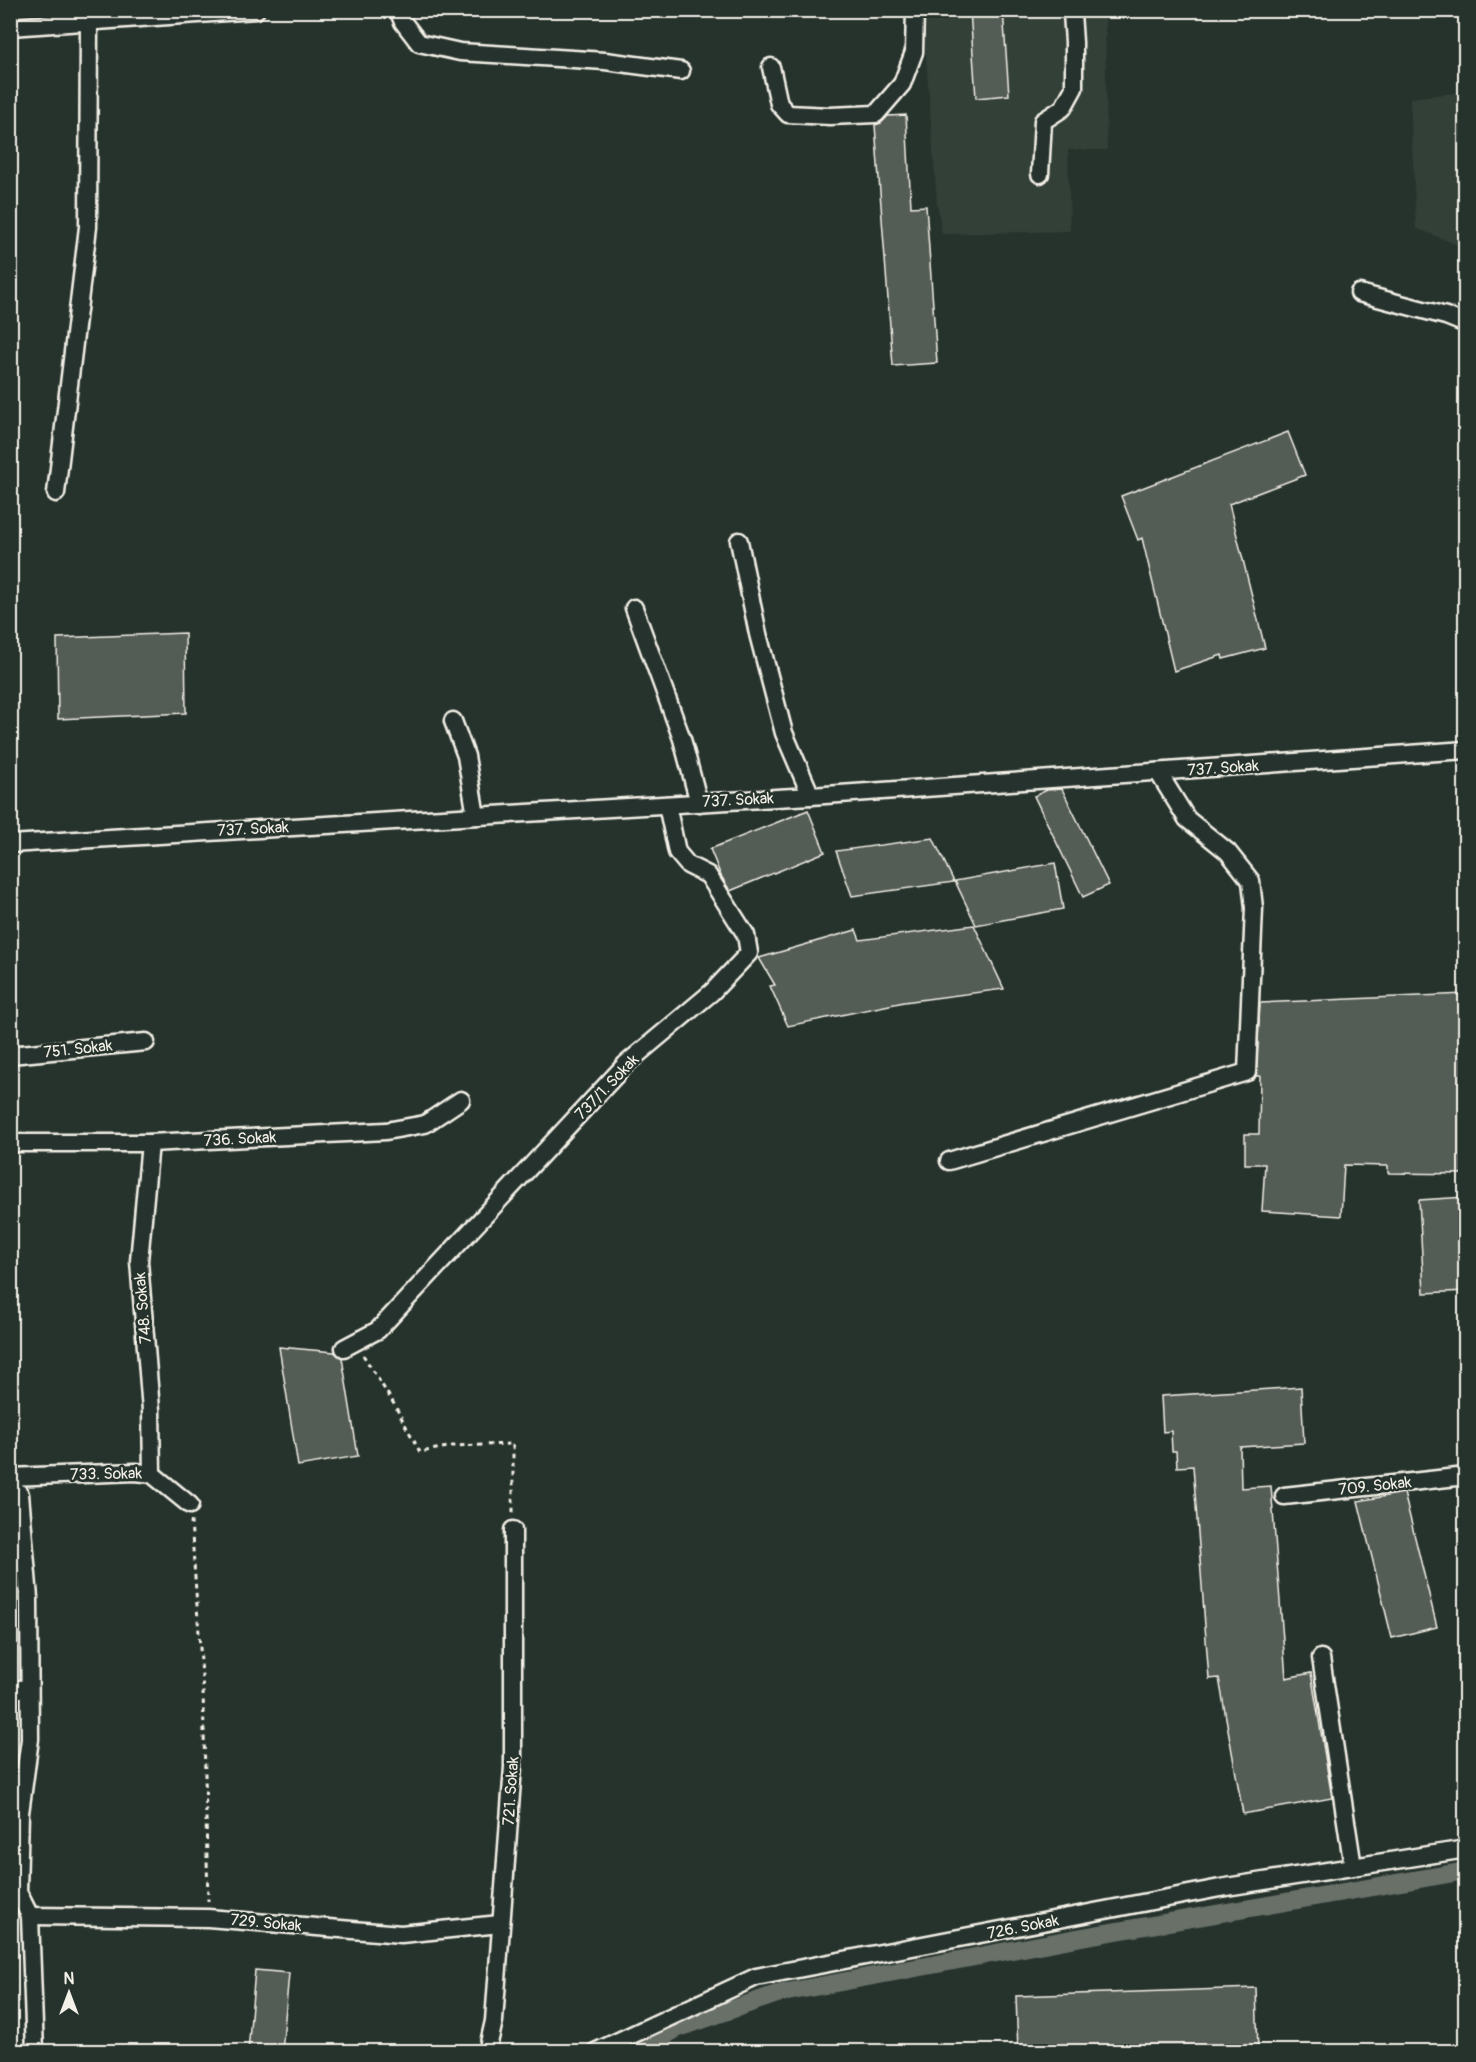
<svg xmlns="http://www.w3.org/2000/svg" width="1476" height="2062" font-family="Pangolin,sans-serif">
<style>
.built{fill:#333f39}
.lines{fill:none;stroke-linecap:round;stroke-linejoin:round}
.canal{stroke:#676f68;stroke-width:18}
.building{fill:#525c55;stroke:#f4f1e8;stroke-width:1.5}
.minor-casing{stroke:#f4f1e8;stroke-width:21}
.path{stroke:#f4f1e8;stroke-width:3;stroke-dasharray:4.5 4.5;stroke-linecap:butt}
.minor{stroke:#26332d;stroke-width:16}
.labels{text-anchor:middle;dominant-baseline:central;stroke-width:5;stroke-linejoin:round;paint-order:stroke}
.street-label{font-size:16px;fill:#f4f1e8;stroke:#26332d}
</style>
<rect width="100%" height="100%" fill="#26332d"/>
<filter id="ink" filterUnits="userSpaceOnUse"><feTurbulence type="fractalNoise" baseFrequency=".0167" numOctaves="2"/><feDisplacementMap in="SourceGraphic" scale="12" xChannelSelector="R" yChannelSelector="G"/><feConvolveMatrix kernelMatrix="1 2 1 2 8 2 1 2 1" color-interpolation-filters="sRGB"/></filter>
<g filter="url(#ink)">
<!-- built -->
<g class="built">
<polygon points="969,10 1105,11 1107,150 1068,150 1070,231 942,234 937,203 923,18 968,17"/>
<polygon points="1465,92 1466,92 1465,248 1416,228 1410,98"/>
</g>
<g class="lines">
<!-- canal -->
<polyline class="canal" points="638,2052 676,2029 777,1994 1082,1937 1466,1871"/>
</g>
<!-- building -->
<g class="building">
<polygon points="970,10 1003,10 1009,95 976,98"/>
<polygon points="906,115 911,207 926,206 937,363 893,366 875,125 881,123 888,116"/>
<polygon points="1288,432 1305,475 1229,504 1265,648 1223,659 1222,655 1174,671 1142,538 1138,540 1121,496"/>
<polygon points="185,633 186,713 58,719 57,638"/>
<polygon points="1062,789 1109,885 1083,897 1034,796 1047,790"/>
<polygon points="808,810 825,852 730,891 721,876 710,849"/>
<polygon points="933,838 954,882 852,896 836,851"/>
<polygon points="1055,863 1063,909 976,925 955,881"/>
<polygon points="974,925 1004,989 904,1002 788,1026 770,986 775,985 759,958 856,930 860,940"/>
<polygon points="1466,994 1466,1174 1388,1173 1388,1166 1344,1165 1341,1216 1262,1211 1265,1164 1245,1164 1245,1134 1259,1134 1260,1076 1256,1076 1260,1003"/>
<polygon points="1466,1197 1466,1291 1424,1293 1419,1200"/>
<polygon points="279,1347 334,1352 342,1358 358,1456 298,1466"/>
<polygon points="1301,1387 1304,1443 1240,1447 1241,1488 1271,1486 1286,1678 1311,1673 1332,1798 1243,1814 1219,1678 1209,1679 1193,1466 1177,1467 1176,1451 1172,1451 1171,1431 1163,1432 1161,1396"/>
<polygon points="1404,1493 1437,1627 1392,1638 1358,1501"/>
<polygon points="255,1970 289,1973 282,2052 248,2052"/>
<polygon points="1256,1988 1258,2052 1018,2052 1016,1996"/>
</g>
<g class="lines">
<defs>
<g id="minor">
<polyline points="398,10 403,22 419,43 460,52 605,61 681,71"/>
<polyline points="10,27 256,10"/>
<polyline points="771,67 779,104 788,114 830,116 876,114 902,84 914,52 915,10"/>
<polyline points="1040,174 1043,121 1063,108 1074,88 1074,42 1072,13 1068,10"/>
<polyline points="1359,293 1446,316 1466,324"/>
<polyline points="56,493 88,227 89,23 88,10"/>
<polyline points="739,541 758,634 784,733 811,796"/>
<polyline points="634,608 682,739 699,803"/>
<polyline points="453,721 466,756 476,816"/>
<polyline points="10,844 811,796 1466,750"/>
<polyline points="10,1055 146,1042"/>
<polyline points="10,1143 150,1143 386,1131 425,1124 461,1100"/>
<polyline points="150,1143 139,1261 151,1410 152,1474"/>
<polyline points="949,1161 1247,1072 1254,908 1251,881 1228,852 1187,819 1158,772"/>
<polyline points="344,1348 378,1330 626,1064 712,992 749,953 746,935 708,875 688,865 677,852 667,805"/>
<polyline points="10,1477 136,1472 152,1474 190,1505"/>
<polyline points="10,1484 20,1494 29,1598 30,1739 20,1813 18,1892 30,1916 35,2052"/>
<polyline points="1284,1496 1466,1476"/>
<polyline points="1321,1658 1353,1867"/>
<polyline points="10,1690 29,1688"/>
<polyline points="30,1916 208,1918 401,1934 500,1924"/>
<polyline points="487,2052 494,2021 513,1767 513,1530"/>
<polyline points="595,2052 756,1977 1220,1888 1466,1849"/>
</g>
</defs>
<!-- minor casing -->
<use href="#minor" class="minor-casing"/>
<!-- path -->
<g class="path">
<polyline points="363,1355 394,1404 420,1452 453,1446 513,1444 513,1513"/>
<polyline points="191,1521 203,1690 208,1901"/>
</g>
<!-- minor -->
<use href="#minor" class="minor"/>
</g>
</g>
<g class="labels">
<!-- street labels -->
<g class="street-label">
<text transform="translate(1223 768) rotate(-4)">737. Sokak</text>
<text transform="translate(738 800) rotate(-3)">737. Sokak</text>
<text transform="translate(253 829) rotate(-3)">737. Sokak</text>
<text transform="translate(78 1049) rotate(-6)">751. Sokak</text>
<text transform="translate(607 1087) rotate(-46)">737/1. Sokak</text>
<text transform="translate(240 1139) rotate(-3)">736. Sokak</text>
<text transform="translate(143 1308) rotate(-95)">748. Sokak</text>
<text transform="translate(106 1474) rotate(-1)">733. Sokak</text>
<text transform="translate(1375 1486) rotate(-6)">709. Sokak</text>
<text transform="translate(511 1791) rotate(-86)">721. Sokak</text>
<text transform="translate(266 1923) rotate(5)">729. Sokak</text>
<text transform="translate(1023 1927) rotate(-11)">726. Sokak</text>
</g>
</g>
<!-- margin -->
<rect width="1476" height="2062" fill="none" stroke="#26332d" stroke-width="36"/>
<rect x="18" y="18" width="1440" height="2026" fill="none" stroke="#f4f1e8" stroke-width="2" filter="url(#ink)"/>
<!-- north arrow -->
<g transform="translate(69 1993)" stroke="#26332d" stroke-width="4.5" paint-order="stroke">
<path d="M0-4.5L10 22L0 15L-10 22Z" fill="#f4f1e8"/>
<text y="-9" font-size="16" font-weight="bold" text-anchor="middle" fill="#f4f1e8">N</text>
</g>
</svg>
